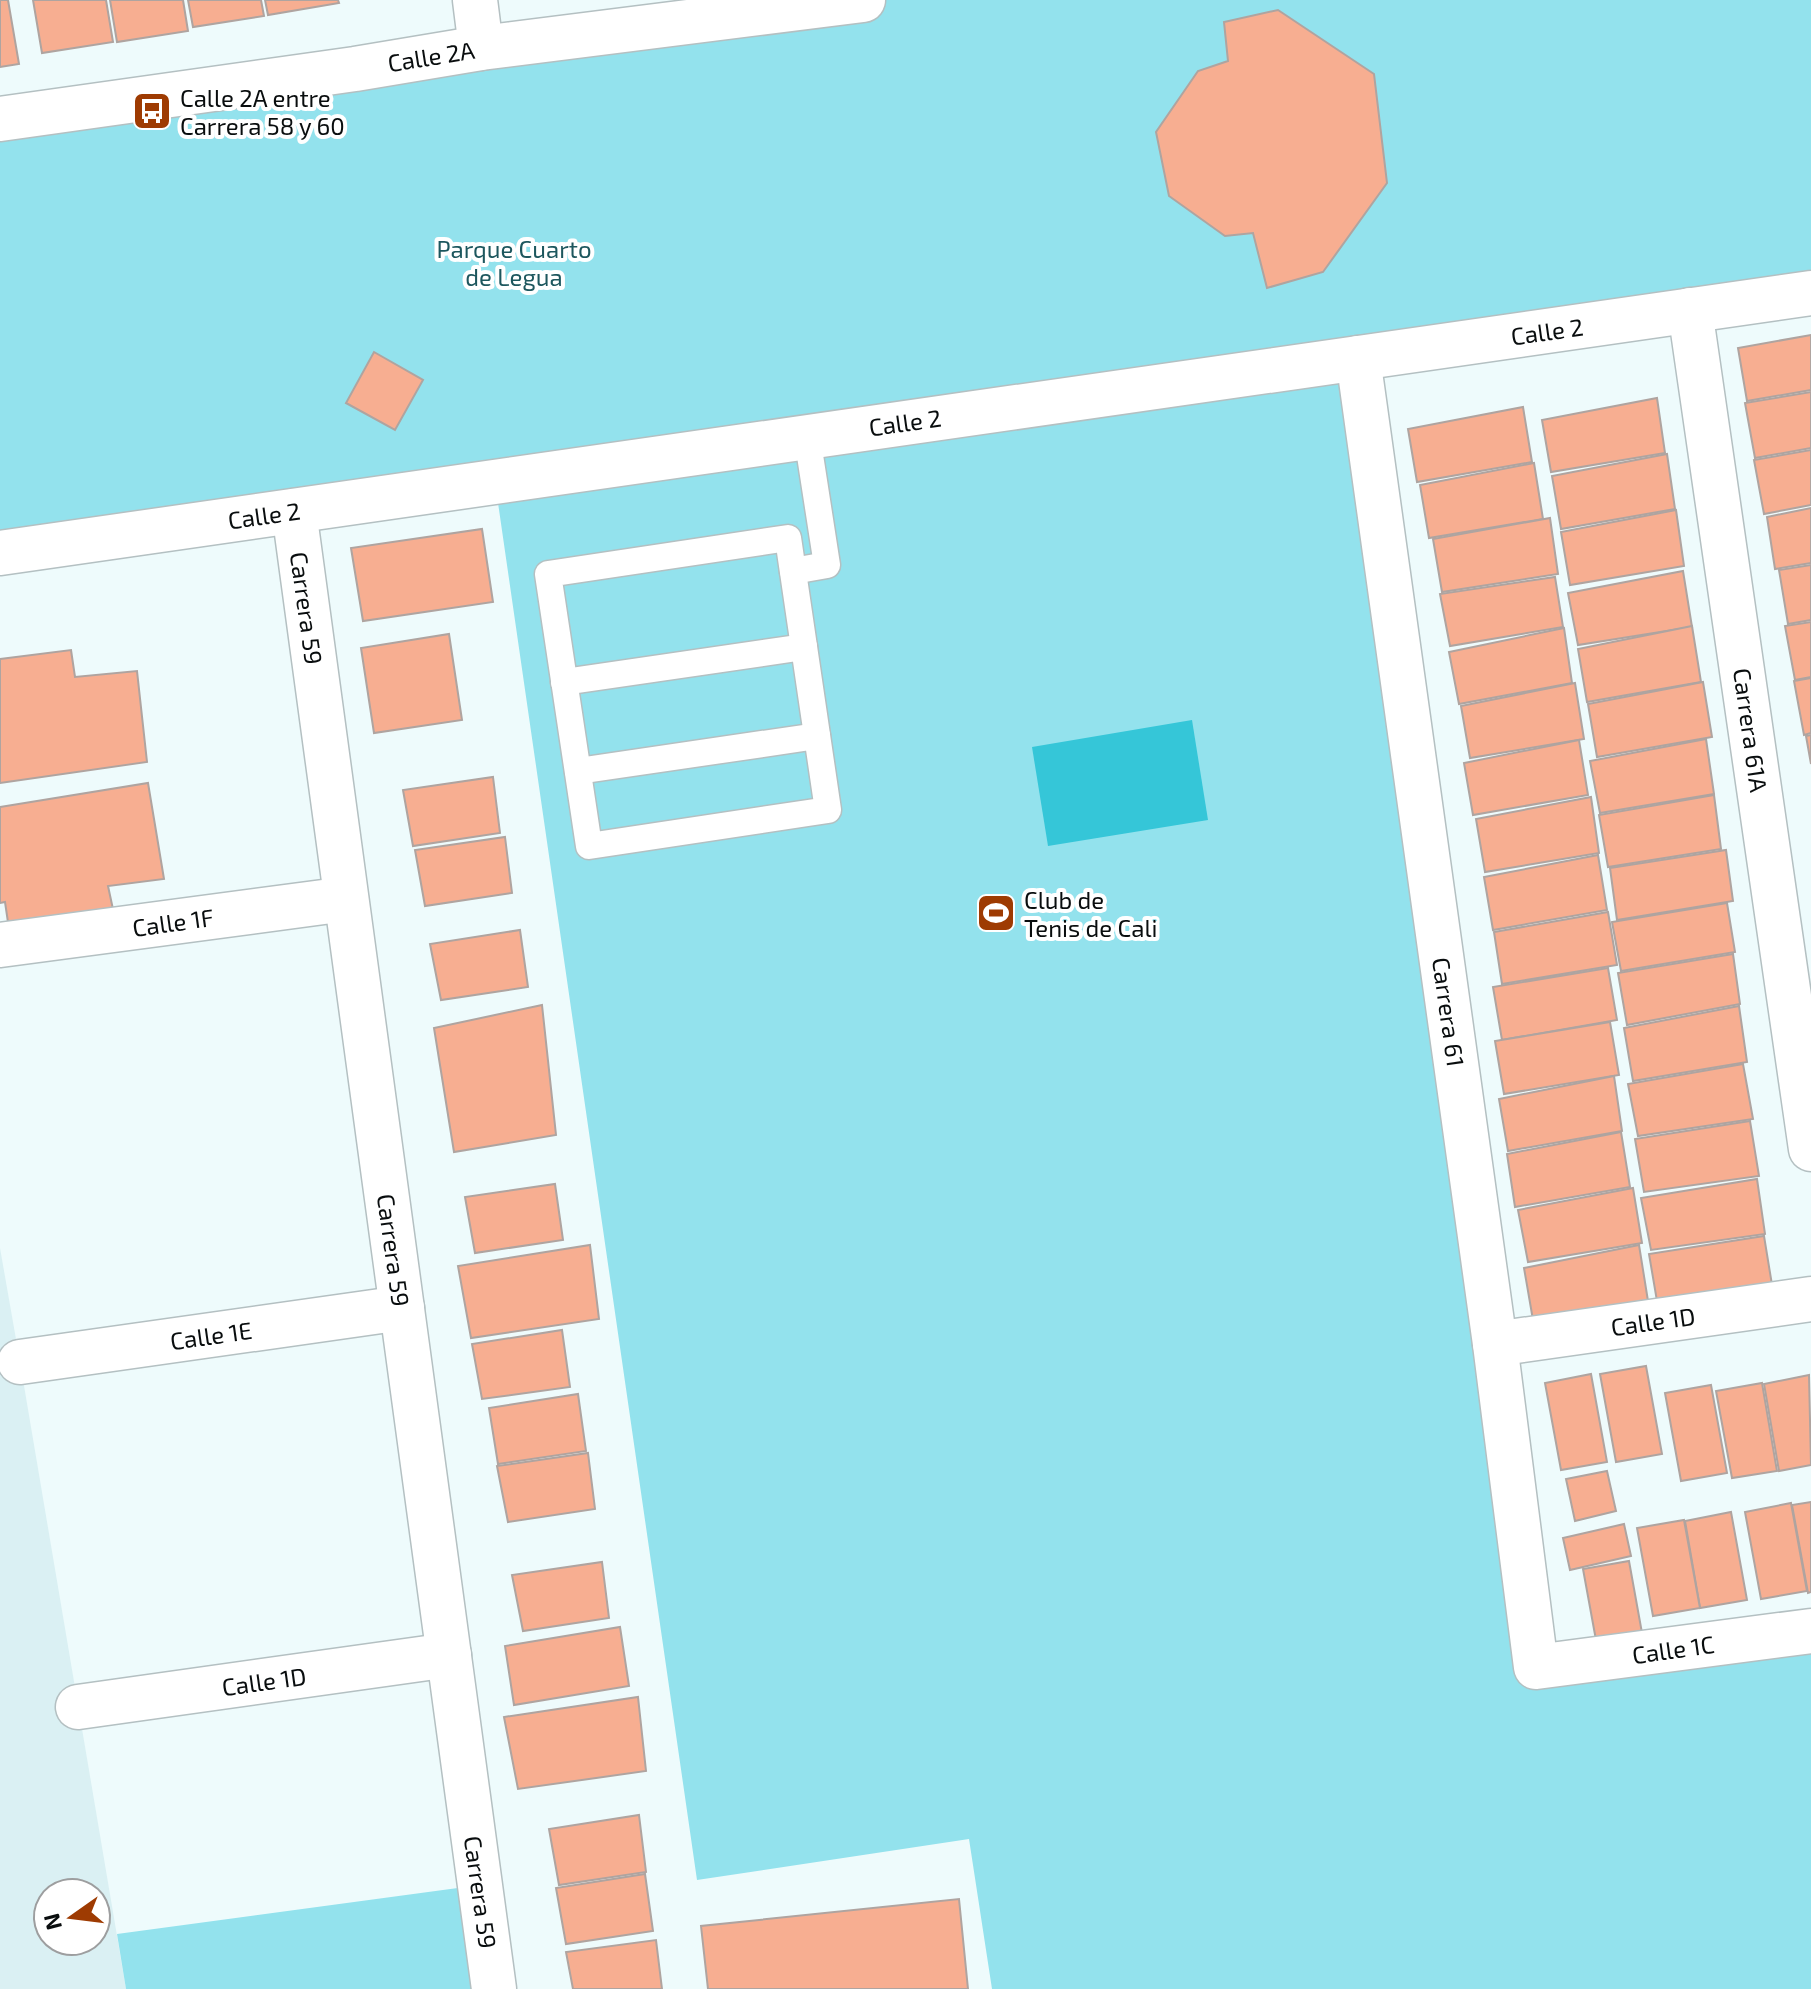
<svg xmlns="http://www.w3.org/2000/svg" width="1811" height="1989" font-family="'Exo 2',sans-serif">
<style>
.built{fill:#daf0f3;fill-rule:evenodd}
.green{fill:#93e2ed}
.water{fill:#35c6d8}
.building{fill:#f7ae91;stroke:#afa4a0;stroke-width:2}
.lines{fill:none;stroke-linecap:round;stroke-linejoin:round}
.lane-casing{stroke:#b4c0c2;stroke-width:29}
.street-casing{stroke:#b4c0c2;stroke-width:47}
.lane{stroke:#fff;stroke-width:26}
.street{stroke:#fff;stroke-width:44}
.labels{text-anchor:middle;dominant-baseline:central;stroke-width:8;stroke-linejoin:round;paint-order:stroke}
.street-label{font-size:24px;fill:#090d0e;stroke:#fff}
.poi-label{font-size:24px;fill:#090d0e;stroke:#fff;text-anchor:start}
.park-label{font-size:24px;fill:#1d575e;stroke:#fff}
</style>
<rect width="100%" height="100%" fill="#eefbfc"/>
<!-- built -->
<path class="built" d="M0 1248 20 1362 126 1989H0ZM48 1893H96V1941H48Z"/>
<!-- green -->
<g class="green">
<polygon points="863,0 1811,0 1811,293 1359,358 1536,1667 1811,1631 1811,1989 992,1989 969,1839 697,1880 495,482 0,553 0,119"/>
<polygon points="480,1885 494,1989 126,1989 117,1934"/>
</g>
<!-- water -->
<polygon class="water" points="1192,720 1208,820 1048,846 1032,747"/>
<!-- building -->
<g class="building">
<polygon points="0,0 8,0 19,64 0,67"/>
<polygon points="33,0 106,0 113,42 42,53"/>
<polygon points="110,0 183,0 188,31 117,42"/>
<polygon points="188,0 261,0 264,16 193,27"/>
<polygon points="265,0 338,0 339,3 268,15"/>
<polygon points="1278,10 1374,74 1387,183 1323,272 1267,288 1253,233 1225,236 1169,196 1156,132 1198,71 1228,61 1224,22"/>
<polygon points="1811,335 1811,390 1747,401 1738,348"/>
<polygon points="374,352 423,380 395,430 346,403"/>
<polygon points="1811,392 1811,448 1755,458 1745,403"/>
<polygon points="1657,398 1665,453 1551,472 1542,420"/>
<polygon points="1523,407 1532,462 1417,482 1408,429"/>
<polygon points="1811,450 1811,505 1764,514 1754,460"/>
<polygon points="1667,454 1675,509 1561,529 1552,476"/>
<polygon points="1534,463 1543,519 1429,538 1420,485"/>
<polygon points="1811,508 1811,563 1775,569 1767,517"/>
<polygon points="1676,510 1684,566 1570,585 1561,532"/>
<polygon points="1550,518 1558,574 1442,592 1433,539"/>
<polygon points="482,529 493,602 363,621 351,548"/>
<polygon points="1811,565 1811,620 1788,624 1779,570"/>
<polygon points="1683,571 1692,627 1578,645 1568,593"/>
<polygon points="1555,577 1563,627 1450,646 1440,594"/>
<polygon points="1811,622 1811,677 1795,680 1785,626"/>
<polygon points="1692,626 1701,682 1587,702 1578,649"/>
<polygon points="1564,628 1572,683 1459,704 1449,652"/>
<polygon points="449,634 462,720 374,733 361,648"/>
<polygon points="71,650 75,677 137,671 147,762 0,783 0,659"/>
<polygon points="1811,678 1811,733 1804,735 1794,681"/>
<polygon points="1703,682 1712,737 1597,757 1588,704"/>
<polygon points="1575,683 1584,739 1470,758 1461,706"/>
<polygon points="1811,735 1811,764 1806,736"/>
<polygon points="1706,739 1714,794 1600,813 1590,761"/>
<polygon points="1579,740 1588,795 1473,815 1464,763"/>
<polygon points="493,777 500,833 413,846 403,790"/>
<polygon points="148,783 164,879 108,886 114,914 9,929 5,902 0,903 0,807"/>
<polygon points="1714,795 1721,849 1608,867 1599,815"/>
<polygon points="1591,797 1599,853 1485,872 1476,819"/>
<polygon points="505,837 512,893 425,906 415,850"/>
<polygon points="1726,850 1733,901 1617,920 1610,868"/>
<polygon points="1598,855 1607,910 1493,930 1484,877"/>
<polygon points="1727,903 1735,952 1621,971 1612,922"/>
<polygon points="1608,912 1617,965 1502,984 1494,932"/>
<polygon points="520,930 528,987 441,1000 430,944"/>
<polygon points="1733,954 1740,1004 1627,1025 1618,973"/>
<polygon points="1608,968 1617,1020 1502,1040 1493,987"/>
<polygon points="542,1005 556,1135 454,1152 434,1028"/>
<polygon points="1739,1006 1747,1062 1633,1081 1624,1028"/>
<polygon points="1610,1022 1619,1075 1504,1094 1495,1041"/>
<polygon points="1743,1064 1753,1119 1638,1136 1628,1084"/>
<polygon points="1614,1076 1622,1131 1508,1151 1499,1099"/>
<polygon points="1750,1121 1759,1176 1644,1192 1635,1139"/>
<polygon points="1621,1132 1630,1187 1515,1207 1507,1154"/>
<polygon points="1757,1179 1765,1234 1651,1250 1641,1198"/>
<polygon points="555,1184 563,1240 475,1253 465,1197"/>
<polygon points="1633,1188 1642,1243 1528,1262 1518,1210"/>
<polygon points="1764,1236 1773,1291 1658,1307 1649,1254"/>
<polygon points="590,1245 599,1319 471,1338 458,1266"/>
<polygon points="1639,1245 1648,1301 1533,1320 1524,1268"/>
<polygon points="562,1330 570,1387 482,1399 472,1344"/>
<polygon points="1646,1366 1662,1454 1616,1462 1600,1374"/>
<polygon points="1591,1374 1607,1462 1561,1470 1545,1383"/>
<polygon points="1809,1375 1811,1465 1779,1471 1764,1384"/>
<polygon points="1762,1383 1777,1471 1732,1478 1716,1391"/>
<polygon points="1711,1385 1727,1473 1681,1481 1665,1393"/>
<polygon points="578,1394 586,1451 498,1464 489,1408"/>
<polygon points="588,1453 595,1509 508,1522 497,1466"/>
<polygon points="1607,1471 1616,1511 1575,1521 1566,1479"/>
<polygon points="1811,1502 1811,1592 1808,1593 1792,1505"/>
<polygon points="1791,1503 1807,1591 1761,1599 1745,1512"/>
<polygon points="1731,1512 1747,1600 1700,1608 1685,1521"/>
<polygon points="1684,1520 1700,1608 1653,1616 1637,1528"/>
<polygon points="1624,1524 1631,1556 1570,1570 1563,1538"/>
<polygon points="1629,1561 1642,1633 1596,1640 1583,1569"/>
<polygon points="602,1562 609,1618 523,1631 512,1575"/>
<polygon points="620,1627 629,1686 514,1705 505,1646"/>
<polygon points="638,1697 646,1771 518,1789 504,1717"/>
<polygon points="639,1815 646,1872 559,1885 549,1829"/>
<polygon points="645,1874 653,1931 566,1944 556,1888"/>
<polygon points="959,1899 968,1989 708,1989 701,1926"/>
<polygon points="656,1940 662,1989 573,1989 566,1952"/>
</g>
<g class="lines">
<defs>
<g id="lane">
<polygon points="788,538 828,810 589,846 548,574"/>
<polyline points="793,571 827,565 807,436"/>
<polyline points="564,682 804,647"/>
<polyline points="578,771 817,736"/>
</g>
<g id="street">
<polyline points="475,0 481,48"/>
<polyline points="0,119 355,69 481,48 863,0"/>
<polyline points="1690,310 1811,1149"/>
<polyline points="1358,358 1495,1344 1536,1667 1811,1631"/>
<polyline points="294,511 494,1989"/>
<polyline points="0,553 1811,293"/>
<polyline points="0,945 346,899"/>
<polyline points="1495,1344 1811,1299"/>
<polyline points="20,1362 402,1308"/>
<polyline points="78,1707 449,1655"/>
</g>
</defs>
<!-- lane casing -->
<use href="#lane" class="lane-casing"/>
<!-- street casing -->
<use href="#street" class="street-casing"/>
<!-- lane -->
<use href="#lane" class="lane"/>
<!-- street -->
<use href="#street" class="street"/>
</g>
<!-- icons -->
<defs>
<symbol id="bus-square" viewBox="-11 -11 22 22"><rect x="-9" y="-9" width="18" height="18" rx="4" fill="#9e3b02" stroke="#fff"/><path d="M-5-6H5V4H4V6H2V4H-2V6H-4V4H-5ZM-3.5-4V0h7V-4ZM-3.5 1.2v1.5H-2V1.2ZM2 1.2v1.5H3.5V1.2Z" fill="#fff"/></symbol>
<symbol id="stadium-square" viewBox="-11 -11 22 22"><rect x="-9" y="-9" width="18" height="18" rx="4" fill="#9e3b02" stroke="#fff"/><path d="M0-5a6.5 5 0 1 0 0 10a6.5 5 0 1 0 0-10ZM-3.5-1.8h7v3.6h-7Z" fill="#fff"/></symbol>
</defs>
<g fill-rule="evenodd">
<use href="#bus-square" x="130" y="89" width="44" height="44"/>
<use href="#stadium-square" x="974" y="891" width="44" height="44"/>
</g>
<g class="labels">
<!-- street labels -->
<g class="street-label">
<text transform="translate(431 56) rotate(-9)">Calle 2A</text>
<text transform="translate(1547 331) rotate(-8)">Calle 2</text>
<text transform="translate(905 422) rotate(-8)">Calle 2</text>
<text transform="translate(264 515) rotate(-8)">Calle 2</text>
<text transform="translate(307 608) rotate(82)">Carrera 59</text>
<text transform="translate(1751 730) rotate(82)">Carrera 61A</text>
<text transform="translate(173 922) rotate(-8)">Calle 1F</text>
<text transform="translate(1449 1012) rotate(82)">Carrera 61</text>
<text transform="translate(394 1250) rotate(82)">Carrera 59</text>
<text transform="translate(1653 1321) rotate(-8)">Calle 1D</text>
<text transform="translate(211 1335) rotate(-8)">Calle 1E</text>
<text transform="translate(1673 1649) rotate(-8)">Calle 1C</text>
<text transform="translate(264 1681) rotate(-8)">Calle 1D</text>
<text transform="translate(481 1892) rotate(82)">Carrera 59</text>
</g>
<!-- poi labels -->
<g class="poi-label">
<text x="180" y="97">Calle 2A entre<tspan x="180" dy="28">Carrera 58 y 60</tspan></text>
<text x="1024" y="899">Club de<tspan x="1024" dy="28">Tenis de Cali</tspan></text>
</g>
<!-- park labels -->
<g class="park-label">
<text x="514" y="248">Parque Cuarto<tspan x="514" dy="28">de Legua</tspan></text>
</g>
</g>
<!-- north arrow -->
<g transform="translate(72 1917) rotate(256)"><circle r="38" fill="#ffffff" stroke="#9d9e9f" stroke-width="2"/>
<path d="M0-6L14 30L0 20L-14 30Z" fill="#9e3b02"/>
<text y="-12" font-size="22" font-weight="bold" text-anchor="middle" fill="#090d0e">N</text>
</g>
</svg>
